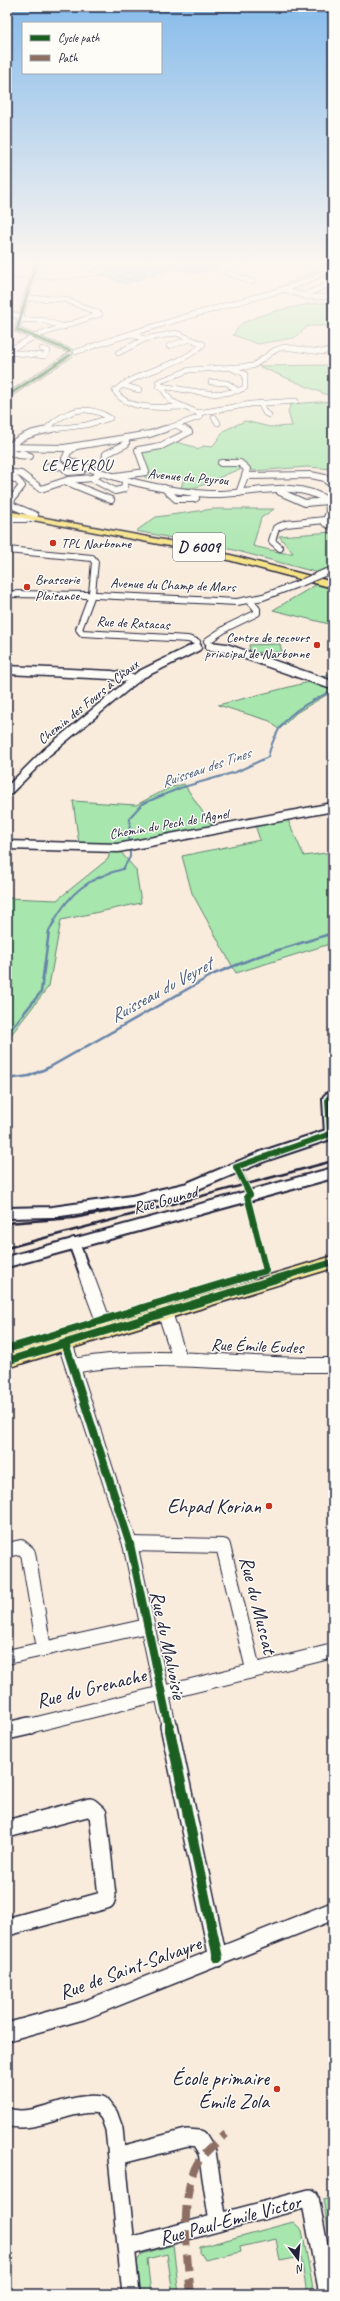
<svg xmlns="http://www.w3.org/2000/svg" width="340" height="2301" font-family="Caveat,sans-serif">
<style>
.green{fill:#a7e6ad;stroke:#648474}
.water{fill:#93c6f0;stroke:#6684a8}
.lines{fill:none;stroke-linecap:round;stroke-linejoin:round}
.shore{stroke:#4f6483;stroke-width:1}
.stream-far2{stroke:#6684a8;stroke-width:1}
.stream-far1{stroke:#6684a8;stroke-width:2}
.stream{stroke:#6684a8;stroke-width:2.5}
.minor-tunnel{stroke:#cec4bd;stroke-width:10;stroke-dasharray:10 5.5;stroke-linecap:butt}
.minor-far5-casing{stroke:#22223b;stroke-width:6}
.minor-far4-casing{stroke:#22223b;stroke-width:8}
.minor-far3-casing{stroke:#22223b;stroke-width:11}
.minor-far2-casing{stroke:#22223b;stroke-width:14}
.minor-far1-casing{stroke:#22223b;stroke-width:16}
.minor-casing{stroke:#22223b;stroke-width:20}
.major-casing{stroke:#22223b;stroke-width:3}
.minor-far5{stroke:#fdfcf7;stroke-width:5}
.minor-far4{stroke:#fdfcf7;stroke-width:6}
.minor-far3{stroke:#fdfcf7;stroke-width:8}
.minor-far2{stroke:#fdfcf7;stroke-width:10}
.minor-far1{stroke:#fdfcf7;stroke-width:14}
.minor{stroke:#fdfcf7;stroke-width:17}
.major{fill:#f7e281;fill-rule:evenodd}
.rail{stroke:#22223b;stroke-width:2.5}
.minor-bridge-casing{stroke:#22223b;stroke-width:8;stroke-linecap:butt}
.minor-bridge{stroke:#fdfcf7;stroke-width:6}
.quiet{stroke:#8d6e63;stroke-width:8;stroke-dasharray:16 8;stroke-linecap:butt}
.cycleway-far3-casing{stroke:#fdfcf7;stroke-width:4}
.cycleway-far2-casing{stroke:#fdfcf7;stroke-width:8}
.cycleway-far1-casing{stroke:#fdfcf7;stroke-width:10}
.cycleway-casing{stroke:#fdfcf7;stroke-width:12}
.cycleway-far3{stroke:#1b5e20;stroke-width:3}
.cycleway-far2{stroke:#1b5e20;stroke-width:6}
.cycleway-far1{stroke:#1b5e20;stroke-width:8}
.cycleway{stroke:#1b5e20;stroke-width:10}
.poi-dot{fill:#c8321e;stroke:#fdfcf7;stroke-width:1.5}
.labels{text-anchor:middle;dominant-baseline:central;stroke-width:3;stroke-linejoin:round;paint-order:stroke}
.far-street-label{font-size:14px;fill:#22223b;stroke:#fdfcf7}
.far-poi-label{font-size:14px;fill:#22223b;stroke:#fdfcf7;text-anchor:start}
.far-neighbourhood-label{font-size:15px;letter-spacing:1px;fill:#22223b;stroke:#fdfcf7}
.far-water-label{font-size:15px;font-style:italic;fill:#4a5b7a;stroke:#fdfcf7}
.shield{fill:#fdfcf7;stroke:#646373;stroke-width:1}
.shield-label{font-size:16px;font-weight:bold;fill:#22223b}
.street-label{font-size:17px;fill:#22223b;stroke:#fdfcf7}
.water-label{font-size:18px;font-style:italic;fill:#4a5b7a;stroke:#fdfcf7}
.near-poi-label{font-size:20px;fill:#22223b;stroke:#fdfcf7;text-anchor:end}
.near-street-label{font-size:20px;fill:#22223b;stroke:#fdfcf7}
</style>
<rect width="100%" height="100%" fill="#f9ecdd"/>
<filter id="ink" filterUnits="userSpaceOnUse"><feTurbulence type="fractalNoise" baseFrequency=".025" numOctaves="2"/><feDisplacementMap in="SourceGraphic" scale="8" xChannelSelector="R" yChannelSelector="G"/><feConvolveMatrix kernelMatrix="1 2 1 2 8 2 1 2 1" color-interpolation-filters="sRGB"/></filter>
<g filter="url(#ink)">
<!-- green -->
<g class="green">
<path d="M333 302V326H308L294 338 258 344 233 335C236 331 239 325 243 323 265 311 308 303 333 302Z"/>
<polygon points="332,365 332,397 258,366"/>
<path d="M333 401V469L307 467 253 471 235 457 240 470C219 474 206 490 181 488L184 478H146L142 474 140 452 176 442 191 446 198 450 203 446 212 447 225 430 245 421 270 427 292 426 288 412 291 404Z"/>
<polygon points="213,509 274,509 261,518 253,546 283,553 293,553 279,536 333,532 333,577 234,550 136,531 156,517"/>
<polygon points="319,583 333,588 333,625 273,610"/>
<polygon points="280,644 282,652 250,653 249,645"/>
<polygon points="333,673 333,691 296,713 279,730 270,721 218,705 317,680"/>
<polygon points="184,784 212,826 119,844 79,844 73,801 136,805 169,788"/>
<polygon points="287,818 304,856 333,852 333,943 236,973 192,893 182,856 260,840 255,825"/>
<polygon points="119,850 136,870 141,903 61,920 49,986 7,1040 7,898 57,900 108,859 110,852"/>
<polygon points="333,2198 333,2255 323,2200"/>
<polygon points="293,2222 302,2230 314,2294 307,2294 301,2257 280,2261 276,2239 240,2247 241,2252 205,2260 200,2252 200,2247"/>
<polygon points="173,2245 179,2294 173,2294 167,2254 147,2259 151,2294 141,2294 137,2261 142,2254"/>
</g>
<!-- water -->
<polygon class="water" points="197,260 244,260 196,274 189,273 175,268 125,284 100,274 130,268"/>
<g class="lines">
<!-- shore -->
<g class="shore">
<polyline points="191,260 187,268 196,270 229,260"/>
<polygon points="144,270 145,274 126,280 119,276"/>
</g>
<!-- stream-far2 -->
<g class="stream-far2">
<polyline points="7,278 67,279 104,275"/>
<polyline points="273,290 333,263"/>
</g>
<!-- stream-far1 -->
<g class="stream-far1">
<path d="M129 841 130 817 142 804 180 788 236 772 268 757C278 716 298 708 333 690"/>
<path d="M53 923C70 892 88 878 123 869L130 857V849"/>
</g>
<!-- stream -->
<g class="stream">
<polyline points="7,1034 41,992 49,931 54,922"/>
<polyline points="7,1079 29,1076 50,1067 214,974 259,956 333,933"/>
</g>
<!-- minor-tunnel -->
<polyline class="minor-tunnel" points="240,1175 247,1188"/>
<defs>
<g id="minor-far5">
<polyline points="37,260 17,330 70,351"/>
<polyline points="247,260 219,269 252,282"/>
<polyline points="151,263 153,260"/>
<polyline points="90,268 95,266 96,260"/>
<polyline points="283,289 307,297 333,297"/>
<polyline points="304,295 333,283"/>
<polyline points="7,313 22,317"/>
<polyline points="20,320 42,320 64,327"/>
<path d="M130 334 145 339 176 333 203 344C181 367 140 369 115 391 128 412 163 407 184 407"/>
<polyline points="169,346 191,339"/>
<polyline points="7,351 36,336 100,314 64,299 27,298"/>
<polyline points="7,352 45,356 48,351 42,349"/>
<path d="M76 352C125 335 174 320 224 306 261 295 301 288 333 267"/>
<polyline points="118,353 145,339"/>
<polyline points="211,382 227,383 238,391"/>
<polyline points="122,385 139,390"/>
<path d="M159 386C189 389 216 400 245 388V374L233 369"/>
<polyline points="7,396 70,355"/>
<polyline points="260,403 265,413 269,415"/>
<polyline points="198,413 171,401 158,382 189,370 253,366 275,350 284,347 321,352 333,350"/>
<polyline points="198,413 251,404 296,401"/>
<polyline points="214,417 218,423"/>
<polyline points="179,427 186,430"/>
<path d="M46 430 86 425 110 418C86 403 66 410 46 429"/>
<polyline points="162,430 200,417 198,413"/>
</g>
<g id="minor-far4">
<path d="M76 446 68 452 65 459C111 478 159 491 209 494 247 496 295 477 328 501L329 512 325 523 333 527"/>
<polyline points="7,447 64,448 150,434 165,429"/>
<path d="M9 447C21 435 36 432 52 429"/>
<polyline points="11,448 12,453 18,455"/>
<polygon points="22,453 30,456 18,455"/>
<polyline points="105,459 106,454 126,444 126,438"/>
<polyline points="221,463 240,463 247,469 245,476"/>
<polygon points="60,464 62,466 47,467"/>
<polyline points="62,466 68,472 82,471"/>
<polyline points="7,472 21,474 41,489 68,480 93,478"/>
<polyline points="98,474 93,479 115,491 124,489 125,482"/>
<polyline points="7,476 17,480 22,486 12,499 11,505 35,515"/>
<polyline points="116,476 146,472 138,450 161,446 189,432 184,429"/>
<polyline points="67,482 111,500"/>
<polyline points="164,488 176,499 194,499 196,498 193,492"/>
<polyline points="280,492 305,503 328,501"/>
<polyline points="239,493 245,476 311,475 325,478 327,481"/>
<polyline points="7,519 32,519"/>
<polyline points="280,548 272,541 276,528 286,524 325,520"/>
<polyline points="7,550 92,558 95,562 92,593"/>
<polyline points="324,573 333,570"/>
<polyline points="7,594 87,595"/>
<polyline points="96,595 237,602 263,597 303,582"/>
<polyline points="91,597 79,629 82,633 188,639 197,642"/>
<polyline points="207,641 228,627 257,613 257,609 249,600"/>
<polyline points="210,646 217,647"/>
</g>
<g id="minor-far3">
<polyline points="210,646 226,648 329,684"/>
<polyline points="7,670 111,675 135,679"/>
<polyline points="7,792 47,752 140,675 197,647"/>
<polyline points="7,845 118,848 333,807"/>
</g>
<g id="minor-far2">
<polyline points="7,1213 53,1212 132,1201 188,1188 264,1156 330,1134 328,1099 333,1095"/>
<polyline points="74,1243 86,1276"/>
<polyline points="7,1262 333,1173"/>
</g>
<g id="minor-far1">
<polyline points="86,1275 107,1331"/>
<polyline points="165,1313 180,1359"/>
<polyline points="65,1343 130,1544 169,1727"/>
<path d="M73 1366C161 1350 245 1367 333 1365"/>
<polyline points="130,1544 223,1546 253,1669"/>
<polyline points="7,1550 21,1547 28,1553 44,1649"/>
<polyline points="7,1657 147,1626"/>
<polyline points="25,1727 333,1651"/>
</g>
<g id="minor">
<polyline points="169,1726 218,1958"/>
<polyline points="7,1731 29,1726"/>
<polyline points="7,1829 90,1807 98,1814 107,1896 106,1900 7,1927"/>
<polyline points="7,2032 82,2011 333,1911"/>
<path d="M7 2117C37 2126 68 2100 101 2105L109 2115 114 2129 131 2294"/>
<polyline points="117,2156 187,2138 199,2139 207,2152 218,2222"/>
<polyline points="127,2247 310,2198 328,2294"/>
</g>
<g id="major">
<polygon points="7,511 196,546 333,582 333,588 195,551 7,515"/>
<polygon points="333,1256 333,1268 7,1368 7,1354"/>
</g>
</defs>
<!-- minor-far5 casing -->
<use href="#minor-far5" class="minor-far5-casing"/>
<!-- minor-far4 casing -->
<use href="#minor-far4" class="minor-far4-casing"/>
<!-- minor-far3 casing -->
<use href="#minor-far3" class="minor-far3-casing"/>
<!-- minor-far2 casing -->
<use href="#minor-far2" class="minor-far2-casing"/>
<!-- minor-far1 casing -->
<use href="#minor-far1" class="minor-far1-casing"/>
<!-- minor casing -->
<use href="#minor" class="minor-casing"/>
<!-- major casing -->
<use href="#major" class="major-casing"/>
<!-- minor-far5 -->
<use href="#minor-far5" class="minor-far5"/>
<!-- minor-far4 -->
<use href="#minor-far4" class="minor-far4"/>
<!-- minor-far3 -->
<use href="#minor-far3" class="minor-far3"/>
<!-- minor-far2 -->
<use href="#minor-far2" class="minor-far2"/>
<!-- minor-far1 -->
<use href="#minor-far1" class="minor-far1"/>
<!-- minor -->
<use href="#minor" class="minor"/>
<!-- major -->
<use href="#major" class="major"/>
<!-- rail -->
<g class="rail">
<polyline points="7,1223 73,1218 155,1203"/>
<polyline points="7,1248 333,1161"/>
</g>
<defs>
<polyline id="minor-bridge" points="303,582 324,573"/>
</defs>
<!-- minor-bridge casing -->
<use href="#minor-bridge" class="minor-bridge-casing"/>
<!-- minor-bridge -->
<use href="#minor-bridge" class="minor-bridge"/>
<!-- quiet -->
<path class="quiet" d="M191 2294C187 2257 180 2203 195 2168 201 2154 215 2144 226 2134"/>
<defs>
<g id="cycleway-far3">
<polyline points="37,260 17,330 70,351"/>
<polyline points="7,396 70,355"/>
</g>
<g id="cycleway-far2">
<polyline points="248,1276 266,1271 247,1196 250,1195 236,1167 330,1134 328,1099 333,1095"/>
<polyline points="286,1276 333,1262"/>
</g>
<g id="cycleway-far1">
<polyline points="65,1343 130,1544 169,1727"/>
<polyline points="7,1349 252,1275"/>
<polyline points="7,1361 289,1275"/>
</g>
<polyline id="cycleway" points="169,1726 218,1958"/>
</defs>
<!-- cycleway-far3 casing -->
<use href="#cycleway-far3" class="cycleway-far3-casing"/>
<!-- cycleway-far2 casing -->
<use href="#cycleway-far2" class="cycleway-far2-casing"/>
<!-- cycleway-far1 casing -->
<use href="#cycleway-far1" class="cycleway-far1-casing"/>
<!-- cycleway casing -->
<use href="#cycleway" class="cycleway-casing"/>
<!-- cycleway-far3 -->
<use href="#cycleway-far3" class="cycleway-far3"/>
<!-- cycleway-far2 -->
<use href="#cycleway-far2" class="cycleway-far2"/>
<!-- cycleway-far1 -->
<use href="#cycleway-far1" class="cycleway-far1"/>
<!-- cycleway -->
<use href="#cycleway" class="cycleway"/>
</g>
</g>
<!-- sky -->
<linearGradient id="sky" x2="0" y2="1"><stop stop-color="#86bbeb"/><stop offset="0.45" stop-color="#fcf6f0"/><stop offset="1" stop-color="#fcf6f0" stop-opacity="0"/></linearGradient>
<rect width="340" height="582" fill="url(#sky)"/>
<!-- markers -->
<g class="poi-dot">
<circle cx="53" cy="543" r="4"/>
<circle cx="27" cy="587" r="4"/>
<circle cx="317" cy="645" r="4"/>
<circle cx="269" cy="1506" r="4"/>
<circle cx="277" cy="2089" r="4"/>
</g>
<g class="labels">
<!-- far-street labels -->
<g class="far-street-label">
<text transform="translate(188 477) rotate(5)">Avenue du Peyrou</text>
<text transform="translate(173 585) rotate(2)">Avenue du Champ de Mars</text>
<text transform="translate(133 623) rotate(3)">Rue de Ratacas</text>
<text transform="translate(88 702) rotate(-39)">Chemin des Fours à Chaux</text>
<text transform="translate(169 824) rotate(-10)">Chemin du Pech de l'Agnel</text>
</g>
<!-- far-poi labels -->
<g class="far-poi-label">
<text x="61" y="543">TPL Narbonne</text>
<text x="35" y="579">Brasserie<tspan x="35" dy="16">Plaisance</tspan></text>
<text x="309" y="637" text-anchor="end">Centre de secours<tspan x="309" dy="16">principal de Narbonne</tspan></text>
</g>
<!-- far-neighbourhood labels -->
<g class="far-neighbourhood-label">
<text x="77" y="465">LE PEYROU</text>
</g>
<!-- far-water labels -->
<g class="far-water-label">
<text transform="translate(206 768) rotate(-19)">Ruisseau des Tines</text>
</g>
<!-- shield labels -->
<rect class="shield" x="173" y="533" width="52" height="28" rx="3"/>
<g class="shield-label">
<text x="199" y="547">D 6009</text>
</g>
<!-- street labels -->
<g class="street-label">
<text transform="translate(165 1200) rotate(-15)">Rue Gounod</text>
<text transform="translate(257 1346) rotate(2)">Rue Émile Eudes</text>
</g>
<!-- water labels -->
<g class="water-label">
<text transform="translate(161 990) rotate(-29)">Ruisseau du Veyret</text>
</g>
<!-- near-poi labels -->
<g class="near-poi-label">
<text x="261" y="1506">Ehpad Korian</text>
<text x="269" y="2078">École primaire<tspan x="269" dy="23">Émile Zola</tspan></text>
</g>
<!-- near-street labels -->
<g class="near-street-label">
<text transform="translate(258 1605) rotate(76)">Rue du Muscat</text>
<text transform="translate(168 1645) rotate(78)">Rue du Malvoisie</text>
<text transform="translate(91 1688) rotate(-14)">Rue du Grenache</text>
<text transform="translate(130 1968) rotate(-20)">Rue de Saint-Salvayre</text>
<text transform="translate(230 2220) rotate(-15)">Rue Paul-Émile Victor</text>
</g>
</g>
<!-- margin -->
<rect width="340" height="2301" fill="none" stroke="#fdfcf7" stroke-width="24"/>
<rect x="12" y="12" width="316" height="2277" fill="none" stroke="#22223b" stroke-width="1.5" filter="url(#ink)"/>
<!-- legend -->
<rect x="22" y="22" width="140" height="52" fill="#fdfcf7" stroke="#a5a5ac"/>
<rect x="30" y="35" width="20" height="6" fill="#1b5e20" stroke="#a5a5ac"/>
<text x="58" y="42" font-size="12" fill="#22223b">Cycle path</text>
<rect x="30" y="55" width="20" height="6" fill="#8d6e63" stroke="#a5a5ac"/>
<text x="58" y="62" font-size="12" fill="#22223b">Path</text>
<!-- north arrow -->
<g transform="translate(298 2259) rotate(164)" stroke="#fdfcf7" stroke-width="3" paint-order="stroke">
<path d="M0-3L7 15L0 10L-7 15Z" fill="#22223b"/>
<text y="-6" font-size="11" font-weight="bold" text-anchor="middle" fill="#22223b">N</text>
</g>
</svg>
